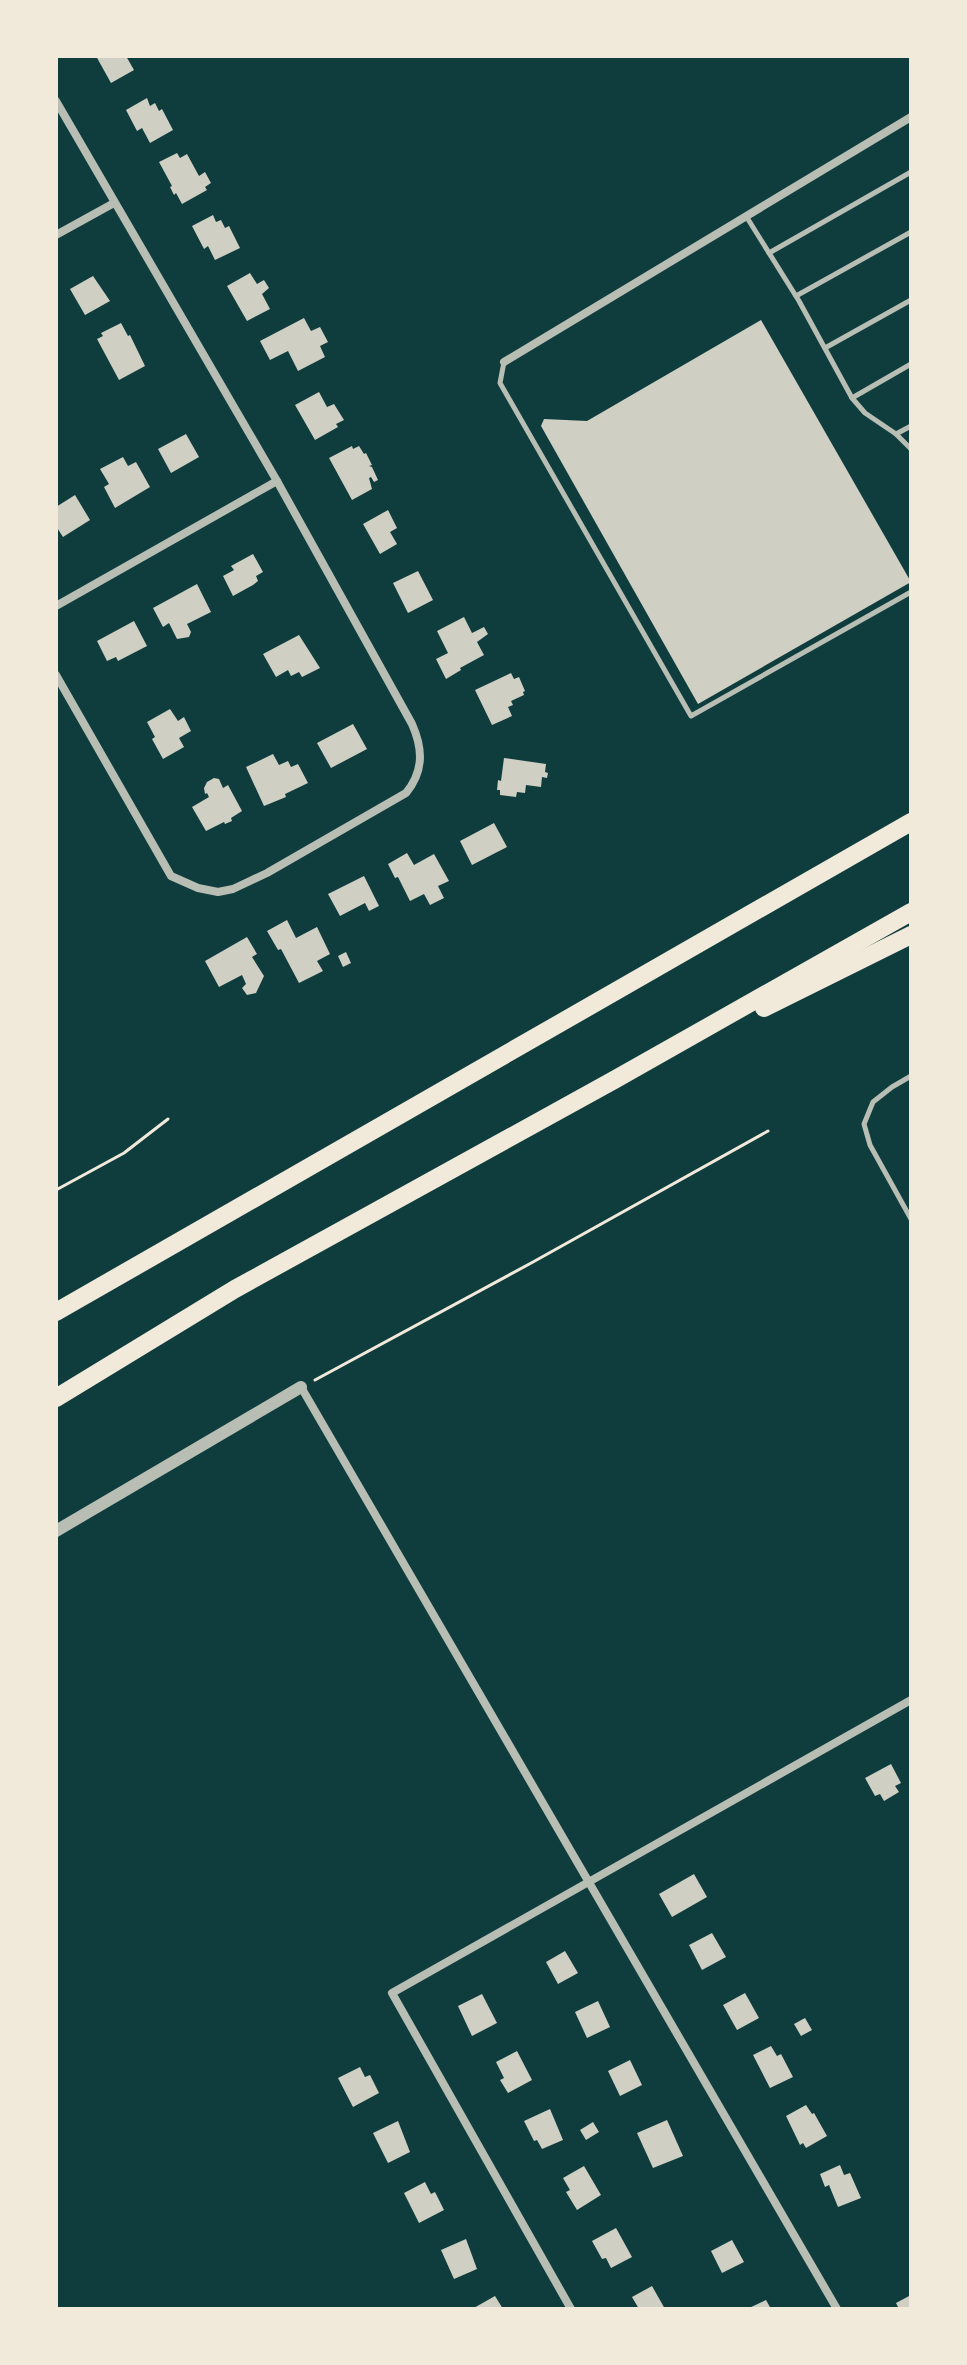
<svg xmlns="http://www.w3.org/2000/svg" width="967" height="2365" font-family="'Varela Round',sans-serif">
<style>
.building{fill:#cfcfc3}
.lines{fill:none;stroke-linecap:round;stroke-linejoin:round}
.path{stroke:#f1e9da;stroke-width:3}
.service{stroke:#b8beb3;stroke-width:5}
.minor{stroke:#b8beb3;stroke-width:8}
.tertiary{stroke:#b8beb3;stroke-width:12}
.motorway{stroke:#f1e9da;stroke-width:18}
</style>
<rect width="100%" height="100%" fill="#0f3d3e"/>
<!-- building -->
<g class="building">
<polygon points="96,56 126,56 134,70 111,83"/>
<polygon points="147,98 150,106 155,103 159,111 162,109 173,130 150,143 142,128 137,131 126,110"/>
<polygon points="177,153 180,158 187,154 199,176 205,172 211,183 205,187 207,190 182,204 176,193 174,195 170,187 172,186 159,162"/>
<polygon points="213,215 216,222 221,220 225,228 229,226 240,248 215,260 208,246 204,249 192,226"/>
<polygon points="250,273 257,284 264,280 269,288 262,294 270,309 247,321 227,286"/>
<polygon points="93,276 110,301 85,315 70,289"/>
<polygon points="304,318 311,331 320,327 328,342 320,346 325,357 298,371 288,351 270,360 260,341"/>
<polygon points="761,320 911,582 698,704 541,426 544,419 587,421"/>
<polygon points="121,323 128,336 130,335 145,366 119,380 97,339 103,336 101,333"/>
<polygon points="319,392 327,407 334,404 344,420 336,424 338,427 315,440 295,405"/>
<polygon points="186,434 199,457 171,473 158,449"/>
<polygon points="352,446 353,449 359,446 364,454 366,453 372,465 369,466 372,467 378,480 374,482 371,477 369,478 372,489 352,500 329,458"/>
<polygon points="123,457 128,466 136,462 150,487 115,508 104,487 109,484 100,469"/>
<polygon points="75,495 90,520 63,537 56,526 56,507"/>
<polygon points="388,510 397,528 390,532 397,544 380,554 363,524"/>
<polygon points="253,554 263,572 256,576 258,581 253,585 233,596 223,576 234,570 231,566"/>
<polygon points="418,571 433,600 408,613 393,583"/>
<polygon points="197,584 211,612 187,624 191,632 189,637 177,639 169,623 163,627 153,608"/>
<polygon points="464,617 472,633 484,627 488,634 477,642 484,655 460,668 461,670 446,679 436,659 448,653 437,631"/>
<polygon points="134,621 147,646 118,661 116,657 107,661 97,641"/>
<polygon points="299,635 320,668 302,677 299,672 291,676 288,670 276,677 263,654"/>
<polygon points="511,673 514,679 519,677 525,691 523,692 524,695 511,701 513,705 508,707 512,716 492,725 475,690"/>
<polygon points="170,709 178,721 184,717 191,731 179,738 184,747 163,759 152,739 155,737 147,722"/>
<polygon points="353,724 367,749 331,768 317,743"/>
<polygon points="273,754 279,765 288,761 291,767 298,764 308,783 285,794 286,797 264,806 246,767"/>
<polygon points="504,758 546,764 545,772 548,773 547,778 542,777 541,787 526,785 525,793 517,792 516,797 500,795 500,790 497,790 498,780 501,781"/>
<polygon points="214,778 219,779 223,788 228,785 242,811 231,818 232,821 225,824 224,822 206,831 192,807 209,797 207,793 205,794 204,788 207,782"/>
<polygon points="494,823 507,847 472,865 460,841"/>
<polygon points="407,853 414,865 434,854 449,881 438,886 444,898 430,905 424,894 410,901 398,877 395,878 388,864"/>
<polygon points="364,876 379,906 369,911 365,903 340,916 328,894"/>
<polygon points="287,920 296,938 317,927 330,954 317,961 323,971 299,983 281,949 278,950 267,931"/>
<polygon points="247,937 257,954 252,957 264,976 256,993 247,995 242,988 246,984 242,975 219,987 205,961"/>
<polygon points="346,952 351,963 343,967 338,956"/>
<polygon points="891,1764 901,1783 895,1786 899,1792 884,1801 880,1794 875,1796 865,1778"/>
<polygon points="694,1874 707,1897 672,1917 659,1894"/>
<polygon points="712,1933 726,1957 702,1970 689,1945"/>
<polygon points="565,1951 578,1973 558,1984 546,1962"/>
<polygon points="745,1993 759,2018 737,2030 723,2005"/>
<polygon points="482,1994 497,2023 472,2036 458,2006"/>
<polygon points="598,2001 610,2027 587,2038 575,2012"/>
<polygon points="805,2018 812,2030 801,2036 794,2024"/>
<polygon points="771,2046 777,2056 781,2054 793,2077 770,2088 753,2055"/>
<polygon points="517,2051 532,2080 508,2093 500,2080 504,2078 496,2062"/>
<polygon points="630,2060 642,2085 620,2096 608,2071"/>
<polygon points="360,2067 365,2077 370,2075 379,2093 353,2107 338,2078"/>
<polygon points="806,2105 812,2114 814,2113 827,2136 806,2148 803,2143 800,2145 786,2116"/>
<polygon points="550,2109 563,2140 542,2149 537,2140 534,2141 524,2121"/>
<polygon points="667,2120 683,2156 653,2168 637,2133"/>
<polygon points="398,2121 410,2152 388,2163 373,2133"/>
<polygon points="593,2122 599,2132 586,2140 580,2130"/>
<polygon points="840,2165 844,2175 850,2173 861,2198 838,2207 829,2185 825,2187 820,2174"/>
<polygon points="584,2166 601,2195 577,2210 566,2192 570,2190 563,2178"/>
<polygon points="425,2182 431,2194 435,2192 444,2210 419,2223 404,2193"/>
<polygon points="616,2228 632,2257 611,2268 606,2258 602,2259 592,2241"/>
<polygon points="466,2239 477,2269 454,2279 441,2250"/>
<polygon points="732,2240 744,2262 722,2273 711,2251"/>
<polygon points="652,2286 665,2309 639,2309 632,2297"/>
<polygon points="911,2295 911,2309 899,2309 896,2303"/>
<polygon points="495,2296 503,2309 472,2309"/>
<polygon points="766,2300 771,2309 747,2309"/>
</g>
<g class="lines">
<!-- path -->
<g class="path">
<polyline points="56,1190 124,1153 168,1119"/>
<polyline points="315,1380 533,1262 768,1131"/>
</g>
<!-- service -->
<g class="service">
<polyline points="746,216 799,301 852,398 865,413 896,434 911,449"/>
<polyline points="769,253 911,172"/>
<polyline points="796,296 911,232"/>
<polyline points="825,348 911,300"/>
<polyline points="504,362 500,383 691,716 911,592"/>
<polyline points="852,398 911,364"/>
<polyline points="896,434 911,426"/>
<polyline points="911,1076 892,1087 873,1102 864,1124 870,1145 911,1219"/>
</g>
<!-- minor -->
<g class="minor">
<path d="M56 101 277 481 412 724C423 749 424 771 406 793L267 873 233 889 218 892 198 888 171 876 56 675"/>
<polyline points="56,235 114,203"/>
<polyline points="504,362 911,117"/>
<polyline points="56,606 277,481"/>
<polyline points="301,1387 837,2309"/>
<polyline points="571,2309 392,1993 911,1700"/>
</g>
<!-- tertiary -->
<polyline class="tertiary" points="56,1531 301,1387"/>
<!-- motorway -->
<g class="motorway">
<polyline points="764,1008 911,935"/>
<polyline points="56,1312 911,822"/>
<polyline points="56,1398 235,1289 614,1080 911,912"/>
</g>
</g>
<!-- border -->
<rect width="967" height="2365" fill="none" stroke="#f1e9da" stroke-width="116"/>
</svg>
